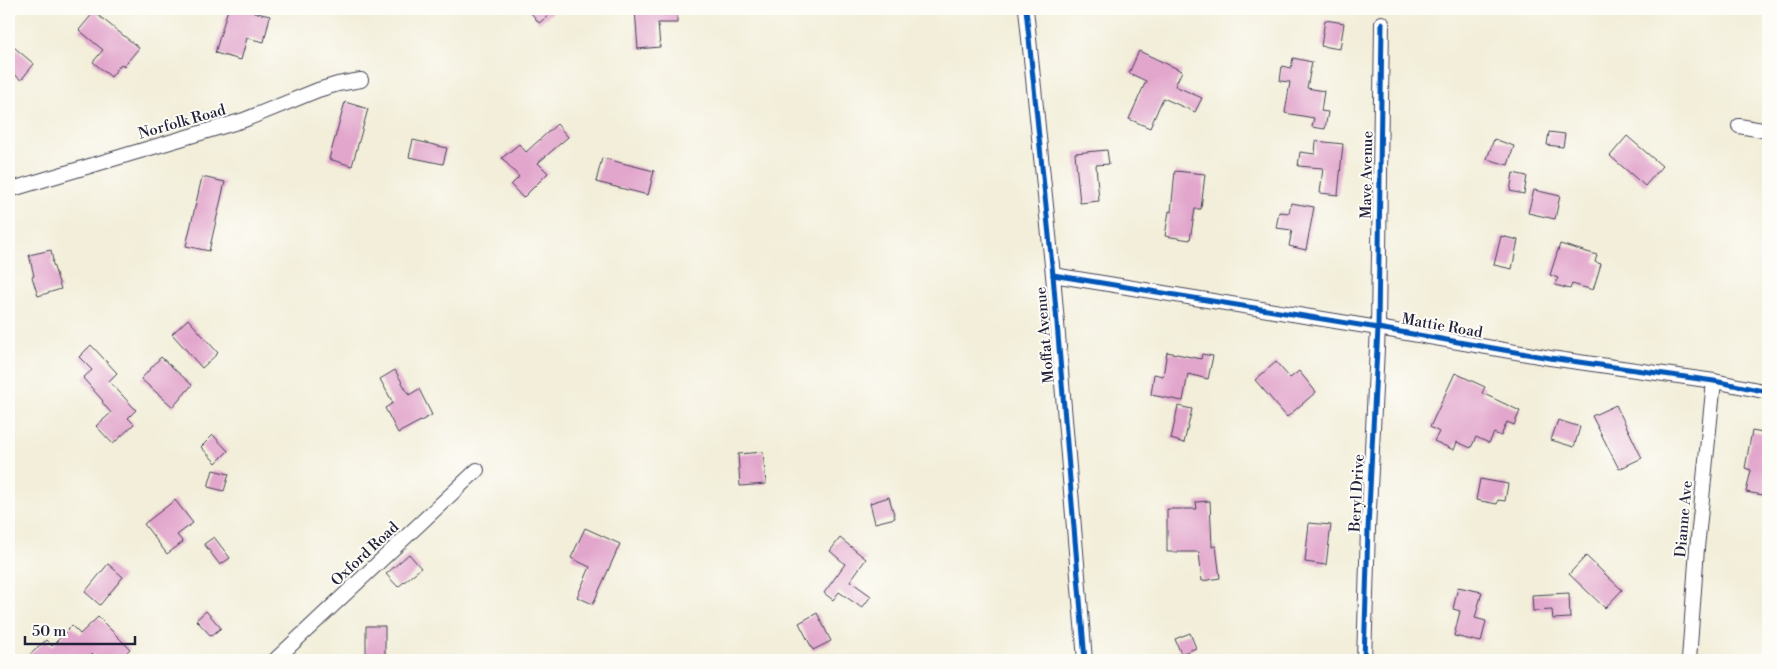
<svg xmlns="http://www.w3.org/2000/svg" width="1777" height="669" font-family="'Libre Bodoni',serif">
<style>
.building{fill:#e2a5cc}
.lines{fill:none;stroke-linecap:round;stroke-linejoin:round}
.minor-casing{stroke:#414153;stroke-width:16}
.minor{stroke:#fff;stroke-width:14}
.cycleway-casing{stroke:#fdfcf7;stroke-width:8}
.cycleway{stroke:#0057b8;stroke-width:5}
.labels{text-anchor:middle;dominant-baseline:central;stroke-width:4;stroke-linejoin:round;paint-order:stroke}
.street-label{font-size:15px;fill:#22223b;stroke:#fdfcf7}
</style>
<rect width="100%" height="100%" fill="#fdfcf7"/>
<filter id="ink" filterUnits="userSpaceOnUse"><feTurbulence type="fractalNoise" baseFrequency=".02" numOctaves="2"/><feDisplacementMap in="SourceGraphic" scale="10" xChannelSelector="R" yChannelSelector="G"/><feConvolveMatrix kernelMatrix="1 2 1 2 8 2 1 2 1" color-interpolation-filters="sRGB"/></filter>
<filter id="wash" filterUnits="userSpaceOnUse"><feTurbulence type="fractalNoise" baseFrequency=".0096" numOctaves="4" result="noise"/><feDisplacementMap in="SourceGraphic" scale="20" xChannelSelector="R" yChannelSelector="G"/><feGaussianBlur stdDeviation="1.12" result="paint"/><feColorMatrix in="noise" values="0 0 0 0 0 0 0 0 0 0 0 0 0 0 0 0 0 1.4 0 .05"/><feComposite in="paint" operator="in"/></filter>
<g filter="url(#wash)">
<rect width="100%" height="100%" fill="#f2eed9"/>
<g id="blocks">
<!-- building -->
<g class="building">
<polygon points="228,9 241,9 270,16 264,42 247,38 241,60 215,53"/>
<polygon points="528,9 557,9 539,23"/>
<polygon points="635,9 677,9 677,23 658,23 660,47 638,49"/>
<polygon points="94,12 139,48 124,66 121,64 111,77 93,62 103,50 79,30"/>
<polygon points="1325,20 1344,23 1340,49 1321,46"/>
<polygon points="9,43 34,64 21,80 9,70"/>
<polygon points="1139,51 1182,71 1175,86 1202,98 1195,112 1163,98 1150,128 1129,119 1146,81 1129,73"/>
<polygon points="1293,58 1312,62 1307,88 1324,91 1321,111 1328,112 1325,129 1312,127 1314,118 1285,113 1290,82 1280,81 1282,66 1291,68"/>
<polygon points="345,102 368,109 352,166 329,159"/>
<polygon points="557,124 568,137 538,163 548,173 523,198 511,185 519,177 502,158 519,144 526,152"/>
<polygon points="1549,132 1565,134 1563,147 1547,145"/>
<polygon points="1627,136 1662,166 1645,186 1610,156"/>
<polygon points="1494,139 1514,146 1508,165 1487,159"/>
<polygon points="413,140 447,148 443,164 409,157"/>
<polygon points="1316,141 1343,144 1338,195 1320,193 1323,168 1298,166 1300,152 1315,154"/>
<polygon points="1107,150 1109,164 1096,165 1099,201 1080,203 1075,153"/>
<polygon points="602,158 654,171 648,195 596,182"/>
<polygon points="1175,171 1205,174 1201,209 1195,209 1190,240 1165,236 1169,211 1171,212"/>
<polygon points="1513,173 1527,176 1524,194 1510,191"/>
<polygon points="202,177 225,182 209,251 186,246"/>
<polygon points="1534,190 1560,196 1555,219 1528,213"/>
<polygon points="1291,203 1314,207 1306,250 1289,246 1292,230 1276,228 1279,212 1289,213"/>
<polygon points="1501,236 1518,240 1512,269 1494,265"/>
<polygon points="1560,244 1597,255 1595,262 1601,264 1593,290 1572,284 1570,289 1555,285 1558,278 1550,275"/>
<polygon points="51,250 53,261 52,261 61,289 38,296 32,277 34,276 29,255"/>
<polygon points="188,319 218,353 202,368 172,334"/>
<polygon points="91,345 117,373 109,381 136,410 128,418 134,424 113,444 96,426 111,413 102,402 103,401 83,378 92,370 79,357"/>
<polygon points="1167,352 1201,359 1202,354 1213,356 1208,379 1188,374 1183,401 1151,395 1154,374 1163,376"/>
<polygon points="161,357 192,385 173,407 141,379"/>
<polygon points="1276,362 1290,378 1299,371 1316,392 1287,417 1255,380"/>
<polygon points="395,370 409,395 419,389 432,415 398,433 385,408 393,403 380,379"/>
<polygon points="1455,373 1485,387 1482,393 1520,411 1514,425 1507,422 1501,436 1494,433 1489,443 1476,437 1471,448 1457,442 1454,450 1434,441 1439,432 1430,427"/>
<polygon points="1616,405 1642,458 1619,469 1592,416"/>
<polygon points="1178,406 1192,409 1184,443 1171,439"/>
<polygon points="1558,420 1580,427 1574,447 1551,440"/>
<polygon points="1752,431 1768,434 1768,496 1746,492 1751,470 1745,468"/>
<polygon points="213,435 228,451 216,463 201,447"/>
<polygon points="763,452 766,484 740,486 738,454"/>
<polygon points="213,470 229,474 224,491 208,487"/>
<polygon points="1480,479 1508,484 1505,501 1498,500 1497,504 1476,500"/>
<polygon points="889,497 895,518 875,523 870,503"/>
<polygon points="175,500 193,523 177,535 183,542 167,554 144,524"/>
<polygon points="1210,501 1212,547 1216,546 1220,578 1202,581 1199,552 1167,552 1167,509 1197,509 1196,502"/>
<polygon points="1309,523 1331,525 1326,565 1305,562"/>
<polygon points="585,528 620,544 593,604 577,597 590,567 571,558"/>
<polygon points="214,537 230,558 220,565 204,544"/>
<polygon points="840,538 866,559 850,581 871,596 862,608 839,592 833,600 824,593 845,564 830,551"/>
<polygon points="409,554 421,568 398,587 386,574"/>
<polygon points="1586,556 1622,590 1605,608 1569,574"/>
<polygon points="108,564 123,577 100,605 85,592"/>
<polygon points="1458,587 1482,592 1475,618 1486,621 1481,642 1454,636 1460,611 1453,609"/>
<polygon points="1569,593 1570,618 1553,619 1552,610 1533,611 1532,595"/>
<polygon points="206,611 221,628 211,636 196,620"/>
<polygon points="817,613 831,641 813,650 799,623"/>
<polygon points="98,617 130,649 119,660 99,660 93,654 86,660 24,660 46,640 52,646 72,626 80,634"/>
<polygon points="366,626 385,626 385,655 366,654"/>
<polygon points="1190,633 1196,648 1181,654 1175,639"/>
</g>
</g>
</g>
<g filter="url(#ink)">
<use href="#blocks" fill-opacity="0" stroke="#414153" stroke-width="1"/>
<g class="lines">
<defs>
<g id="minor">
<polyline points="1026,9 1053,275 1085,660"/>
<polyline points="1739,126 1768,131"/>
<polyline points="9,190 244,120 318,90 338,84 361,80"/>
<polyline points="1053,275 1378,328 1550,358 1714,381 1768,392"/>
<polyline points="275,660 477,470"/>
<polyline points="1364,660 1368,529 1378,328 1382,23"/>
<polyline points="1689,660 1697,548 1714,381"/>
</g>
</defs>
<!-- minor casing -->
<use href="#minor" class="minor-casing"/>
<!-- minor -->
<use href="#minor" class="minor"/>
<defs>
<g id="cycleway">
<polyline points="1026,9 1053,275 1085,660"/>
<polyline points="1053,275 1378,328 1550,358 1714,381 1768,392"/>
<polyline points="1364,660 1368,529 1378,328 1382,23"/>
</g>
</defs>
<!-- cycleway casing -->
<use href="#cycleway" class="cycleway-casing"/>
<!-- cycleway -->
<use href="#cycleway" class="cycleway"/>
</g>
</g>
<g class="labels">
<!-- street labels -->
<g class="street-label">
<text transform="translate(182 122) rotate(-16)">Norfolk Road</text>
<text transform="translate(1367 175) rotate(-89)">Mave Avenue</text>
<text transform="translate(1442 326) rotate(10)">Mattie Road</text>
<text transform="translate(1045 335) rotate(-95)">Moffat Avenue</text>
<text transform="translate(1357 493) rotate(-87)">Beryl Drive</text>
<text transform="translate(1684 519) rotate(-85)">Dianne Ave</text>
<text transform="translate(365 554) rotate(-43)">Oxford Road</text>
</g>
</g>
<!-- margin -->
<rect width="1777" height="669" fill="none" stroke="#fdfcf7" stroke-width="30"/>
<!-- scale -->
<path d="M25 636v8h110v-8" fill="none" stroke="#22223b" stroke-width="2.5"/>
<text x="32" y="636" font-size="15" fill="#22223b" stroke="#fdfcf7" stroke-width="4" paint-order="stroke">50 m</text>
</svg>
